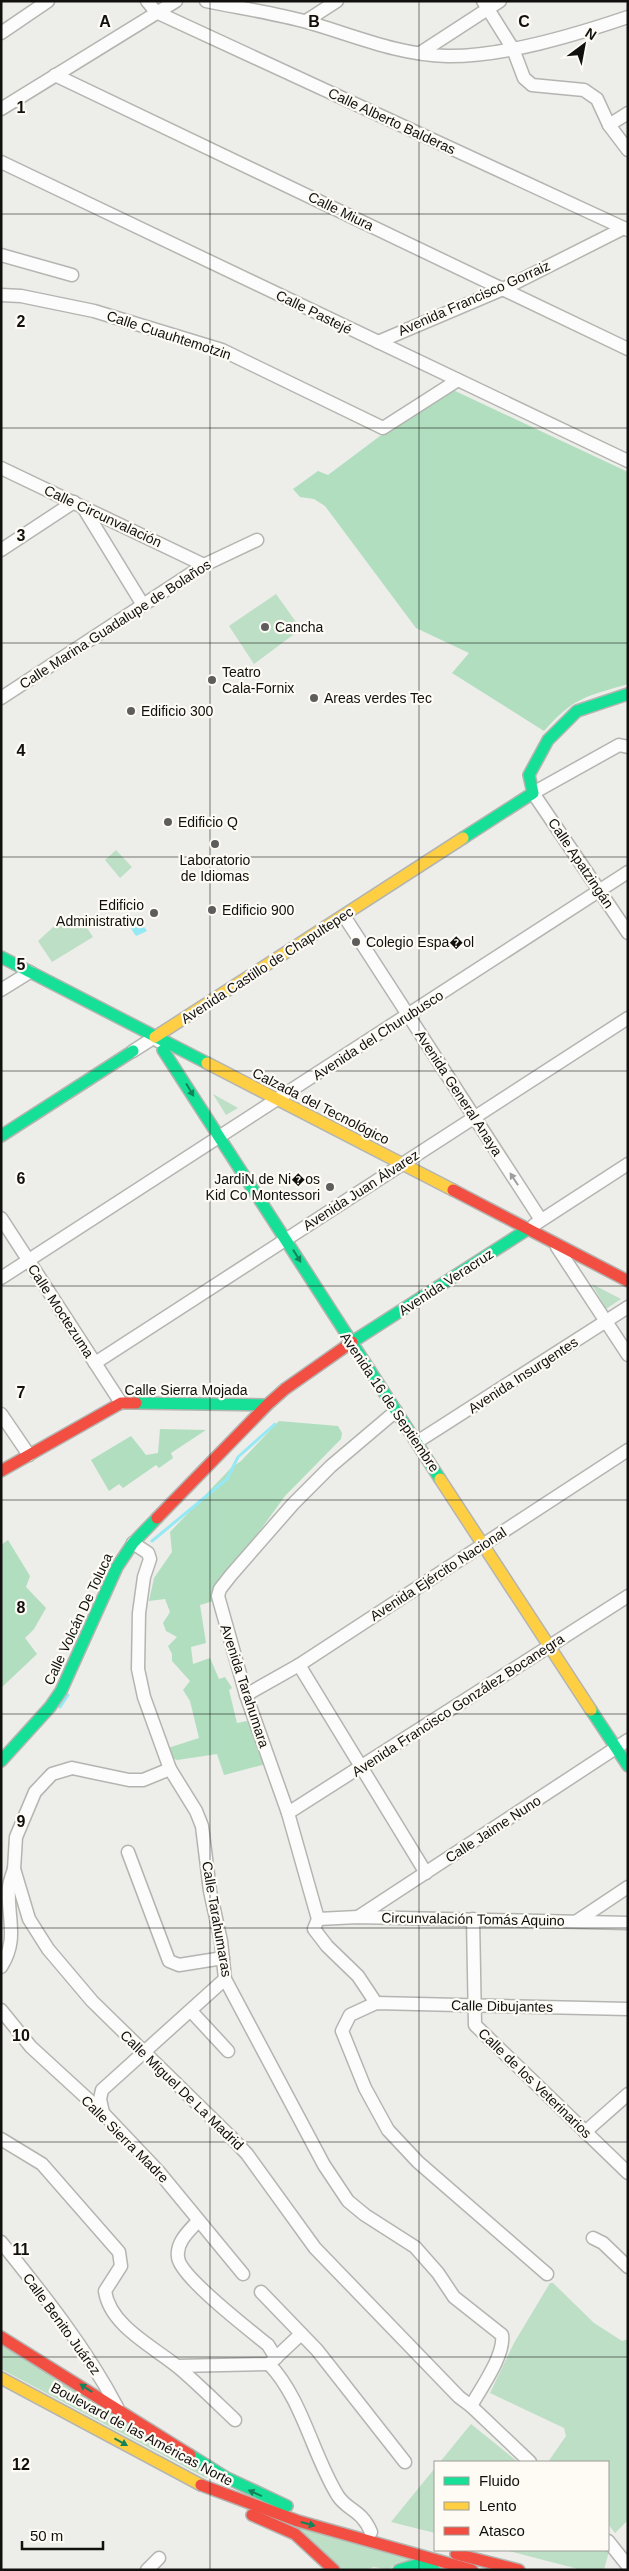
<svg xmlns="http://www.w3.org/2000/svg" width="629" height="2571" font-family="Helvetica,sans-serif">
<style>
.green{fill:#bcdfc5}
.forest{fill:#b1debf}
.water{fill:#95e9f4}
.lines{fill:none;stroke-linecap:round;stroke-linejoin:round}
.stream{stroke:#95e9f4;stroke-width:3}
.street-casing{stroke:#b4b4b1;stroke-width:15}
.fast-casing{stroke:#b4b4b1;stroke-width:14}
.slow-casing{stroke:#b4b4b1;stroke-width:14}
.jam-casing{stroke:#b4b4b1;stroke-width:14}
.street{stroke:#fcfcfc;stroke-width:12}
.fast{stroke:#16e098;stroke-width:11}
.slow{stroke:#ffcf43;stroke-width:11}
.jam{stroke:#f24e42;stroke-width:11}
.oneway{fill:#14825a}
.oneway2{fill:#9e9e9d}
.grid{fill:none;stroke:#11100e;stroke-width:1;stroke-opacity:0.55}
.poi-dot{fill:#5e5d5b;stroke:#fdfbf4;stroke-width:2}
.labels{text-anchor:middle;dominant-baseline:central;stroke-width:4.5;stroke-linejoin:round;paint-order:stroke}
.street-label{font-size:14px;fill:#11100e;stroke:#fdfbf4}
.poi-label{font-size:14px;fill:#11100e;stroke:#fdfbf4;text-anchor:start}
.grid-label{font-size:16px;text-anchor:middle;font-weight:bold;fill:#11100e;stroke:#fdfbf4;stroke-width:4.5;stroke-linejoin:round;paint-order:stroke}
</style>
<rect width="100%" height="100%" fill="#edede9"/>
<!-- green -->
<g class="green">
<polygon points="276,594 301,629 254,664 229,626"/>
<polygon points="116,850 132,867 120,878 105,860"/>
<polygon points="79,916 93,937 52,962 38,941 61,920"/>
<polygon points="213,1094 238,1108 226,1115"/>
<polygon points="592,1284 621,1299 606,1309"/>
<polygon points="550,2283 553,2283 594,2323 622,2341 628,2339 628,2520 615,2533 608,2524 608,2462 548,2462 566,2436 564,2428 490,2393 514,2343"/>
<polygon points="1,2343 213,2475 206,2478 1,2369"/>
<polygon points="471,2424 518,2462 440,2462"/>
<polygon points="435,2468 435,2533 391,2522"/>
<polygon points="295,2526 415,2559 396,2563 389,2570 374,2567 365,2570 342,2570"/>
<polygon points="505,2550 608,2550 609,2551 604,2570 582,2570"/>
</g>
<!-- forest -->
<g class="forest">
<path d="M453 390 628 472V684C585 697 574 697 544 731L452 673 469 653 416 628 325 506 314 499 300 497 293 489 318 471 328 475 380 436Z"/>
<polygon points="279,1421 338,1426 342,1433 341,1439 285,1496 253,1540 220,1599 200,1605 206,1643 191,1647 193,1664 210,1658 219,1679 225,1677 232,1688 229,1690 237,1723 252,1720 266,1764 224,1775 217,1754 177,1760 170,1757 168,1748 199,1738 190,1701 183,1690 190,1681 172,1661 172,1654 168,1646 177,1637 166,1631 163,1623 170,1612 165,1599 149,1601 154,1578 172,1552 170,1532 230,1469 241,1461"/>
<polygon points="160,1429 206,1430 171,1453 173,1458 159,1468 156,1465 123,1488 119,1484 109,1491 91,1460 131,1436 146,1455 158,1453"/>
<polygon points="8,1540 30,1576 26,1587 46,1608 34,1629 25,1638 37,1654 1,1688 1,1545"/>
</g>
<!-- water -->
<polygon class="water" points="136,915 147,931 136,936 126,921"/>
<g class="lines">
<!-- stream -->
<g class="stream">
<polyline points="152,1541 227,1479 238,1457 275,1424"/>
<polyline points="60,1707 68,1695"/>
</g>
<defs>
<g id="street">
<polyline points="147,1 156,12 628,230"/>
<path d="M206 1C240 8 274 13 307 22 353 35 398 55 447 56 503 57 575 35 628 17"/>
<polyline points="483,1 513,49 524,78 532,85 584,90 597,99 609,125 628,150"/>
<polyline points="306,21 337,1"/>
<polyline points="1,33 48,1"/>
<polyline points="420,53 500,1"/>
<polyline points="55,75 628,349"/>
<polyline points="1,109 176,1"/>
<polyline points="609,125 628,113"/>
<polyline points="1,162 628,461"/>
<polyline points="1,255 72,275"/>
<polyline points="1,295 21,296 94,311 222,350 383,428 458,380"/>
<polyline points="378,342 503,289 624,228"/>
<polyline points="1,468 204,565"/>
<polyline points="83,507 143,605"/>
<polyline points="1,550 74,502"/>
<polyline points="1,698 204,565 257,540"/>
<polyline points="628,747 619,745 533,793 628,933"/>
<polyline points="344,916 541,1220"/>
<polyline points="1,990 30,972"/>
<polyline points="133,1051 155,1037 158,1041"/>
<polyline points="1,1218 121,1403"/>
<polyline points="534,1225 628,1164"/>
<polyline points="557,1247 628,1355"/>
<polyline points="1,1278 628,872"/>
<polyline points="95,1363 628,1018"/>
<polyline points="1,1414 29,1455"/>
<polyline points="417,1442 628,1307"/>
<path d="M133 1543 148 1553 150 1559 144 1577 139 1613 138 1669 144 1697 170 1769 196 1811 202 1826 210 1891 221 1941 225 1979 324 2165 348 2201 365 2215 415 2247 438 2273 454 2297 502 2335C505 2355 481 2388 471 2406"/>
<polyline points="299,1665 426,1873"/>
<polyline points="246,1695 299,1665 628,1450"/>
<polyline points="170,1769 143,1780 129,1780 72,1768 52,1774 35,1792 16,1837 14,1869 29,1919 48,1949 92,2001 231,2137 247,2154 315,2248 459,2397 471,2406 530,2462"/>
<polyline points="288,1813 628,1596"/>
<polyline points="128,1852 169,1961 179,1965 223,1958"/>
<polyline points="358,1917 628,1740"/>
<polyline points="318,1919 358,1917 628,1923"/>
<polyline points="473,1919 475,2025 628,2173"/>
<polyline points="577,1921 628,1887"/>
<path d="M1 1967C19 1939 7 1918 9 1888 9 1882 12 1875 14 1869"/>
<polyline points="376,2003 358,1976 327,1946 314,1929 318,1919 288,1813 246,1695 218,1596 220,1589 231,1575 293,1504 331,1466 396,1411"/>
<polyline points="1,2010 31,2047 103,2113 159,2172 243,2274"/>
<polyline points="191,2011 228,2051"/>
<polyline points="103,2113 100,2099 102,2090 225,1979"/>
<polyline points="585,2132 628,2094"/>
<path d="M1 2139 42 2164 119 2252 121 2266 105 2291C110 2326 154 2347 178 2367 198 2384 216 2402 235 2420"/>
<path d="M198 2221C189 2231 176 2242 178 2257 179 2276 251 2331 268 2345L276 2358"/>
<polyline points="593,2238 603,2243 628,2267"/>
<path d="M1 2242C43 2294 86 2348 117 2407"/>
<polyline points="547,2274 418,2162 388,2130 365,2088 342,2031 350,2015 376,2003 628,2009"/>
<polyline points="261,2292 317,2350 405,2462"/>
<path d="M269 2364C302 2398 313 2456 338 2496 348 2511 361 2509 371 2532"/>
<polyline points="177,2366 269,2364 301,2334"/>
<polyline points="608,2541 628,2566"/>
<polyline points="147,2570 159,2558"/>
</g>
<g id="fast">
<polyline points="463,838 533,793 529,775 548,740 577,711 628,694"/>
<polyline points="1,957 207,1063"/>
<polyline points="163,1050 440,1479"/>
<polyline points="1,1136 133,1051"/>
<polyline points="352,1342 528,1229"/>
<polyline points="136,1403 267,1405"/>
<polyline points="591,1710 628,1766"/>
<polyline points="1,1761 50,1707 61,1691 117,1567 133,1543 157,1518"/>
<polyline points="190,2455 225,2477 287,2506"/>
<polyline points="399,2570 416,2565 434,2570"/>
</g>
<g id="slow">
<polyline points="155,1037 463,838"/>
<polyline points="207,1063 453,1190"/>
<polyline points="440,1479 591,1710"/>
<polyline points="1,2378 201,2485"/>
</g>
<g id="jam">
<polyline points="453,1190 628,1281"/>
<polyline points="1,1471 121,1403 136,1403"/>
<polyline points="157,1518 267,1405 285,1389 352,1342"/>
<polyline points="1,2337 190,2455"/>
<polyline points="201,2485 298,2521 472,2570"/>
<polyline points="252,2515 295,2534 334,2570"/>
<polyline points="456,2554 519,2570"/>
</g>
</defs>
<!-- street casing -->
<use href="#street" class="street-casing"/>
<!-- fast casing -->
<use href="#fast" class="fast-casing"/>
<!-- slow casing -->
<use href="#slow" class="slow-casing"/>
<!-- jam casing -->
<use href="#jam" class="jam-casing"/>
<!-- street -->
<use href="#street" class="street"/>
<!-- fast -->
<use href="#fast" class="fast"/>
<!-- slow -->
<use href="#slow" class="slow"/>
<!-- jam -->
<use href="#jam" class="jam"/>
</g>
<!-- one-way arrows -->
<defs><path id="oneway-solid" d="M-6-.8H1V-3.2L6.5 0L1 3.2V.8H-6Z" transform="scale(1.25)"/></defs>
<g class="oneway">
<use href="#oneway-solid" transform="translate(190 1090) rotate(59)"/>
<use href="#oneway-solid" transform="translate(297 1256) rotate(58)"/>
<use href="#oneway-solid" transform="translate(86 2388) rotate(-147)"/>
<use href="#oneway-solid" transform="translate(121 2442) rotate(29)"/>
<use href="#oneway-solid" transform="translate(255 2493) rotate(-156)"/>
<use href="#oneway-solid" transform="translate(308 2524) rotate(15)"/>
</g>
<use class="oneway2" href="#oneway-solid" transform="translate(514 1179) rotate(-123)"/>
<!-- grid -->
<path class="grid" d="M210 1V2570M419 1V2570M1 214H628M1 428H628M1 643H628M1 857H628M1 1071H628M1 1286H628M1 1500H628M1 1714H628M1 1928H628M1 2142H628M1 2357H628"/>
<!-- markers -->
<g class="poi-dot">
<circle cx="265" cy="627" r="5"/>
<circle cx="212" cy="680" r="5"/>
<circle cx="314" cy="698" r="5"/>
<circle cx="131" cy="711" r="5"/>
<circle cx="168" cy="822" r="5"/>
<circle cx="215" cy="844" r="5"/>
<circle cx="212" cy="910" r="5"/>
<circle cx="154" cy="913" r="5"/>
<circle cx="356" cy="942" r="5"/>
<circle cx="330" cy="1187" r="5"/>
</g>
<g class="labels">
<!-- street labels -->
<g class="street-label">
<text transform="translate(392 121) rotate(25)">Calle Alberto Balderas</text>
<text transform="translate(341 211) rotate(26)">Calle Miura</text>
<text transform="translate(474 298) rotate(-24)">Avenida Francisco Gorraiz</text>
<text transform="translate(314 312) rotate(26)">Calle Pastejé</text>
<text transform="translate(169 335) rotate(18)">Calle Cuauhtemotzin</text>
<text transform="translate(103 516) rotate(25)">Calle Circunvalación</text>
<text transform="translate(115 624) rotate(-33)">Calle Marina Guadalupe de Bolaños</text>
<text transform="translate(581 863) rotate(56)">Calle Apatzingán</text>
<text transform="translate(267 965) rotate(-33)">Avenida Castillo de Chapultepec</text>
<text transform="translate(378 1035) rotate(-33)">Avenida del Churubusco</text>
<text transform="translate(459 1093) rotate(57)">Avenida General Anaya</text>
<text transform="translate(321 1106) rotate(27)">Calzada del Tecnológico</text>
<text transform="translate(361 1190) rotate(-33)">Avenida Juan Álvarez</text>
<text transform="translate(446 1282) rotate(-33)">Avenida Veracruz</text>
<text transform="translate(61 1311) rotate(57)">Calle Moctezuma</text>
<text transform="translate(523 1375) rotate(-33)">Avenida Insurgentes</text>
<text x="186" y="1390">Calle Sierra Mojada</text>
<text transform="translate(390 1402) rotate(56)">Avenida 16 de Septiembre</text>
<text transform="translate(438 1574) rotate(-33)">Avenida Ejército Nacional</text>
<text transform="translate(78 1619) rotate(-65)">Calle Volcán De Toluca</text>
<text transform="translate(245 1686) rotate(72)">Avenida Tarahumara</text>
<text transform="translate(458 1705) rotate(-33)">Avenida Francisco González Bocanegra</text>
<text transform="translate(493 1829) rotate(-33)">Calle Jaime Nuno</text>
<text transform="translate(217 1919) rotate(80)">Calle Tarahumaras</text>
<text transform="translate(473 1919) rotate(1)">Circunvalación Tomás Aquino</text>
<text transform="translate(502 2006) rotate(1)">Calle Dibujantes</text>
<text transform="translate(535 2083) rotate(44)">Calle de los Veterinarios</text>
<text transform="translate(182 2090) rotate(44)">Calle Miguel De La Madrid</text>
<text transform="translate(125 2139) rotate(45)">Calle Sierra Madre</text>
<text transform="translate(62 2324) rotate(54)">Calle Benito Juárez</text>
<text transform="translate(142 2434) rotate(28)">Boulevard de las Américas Norte</text>
</g>
<!-- poi labels -->
<g class="poi-label">
<text x="275" y="627">Cancha</text>
<text x="222" y="672">Teatro<tspan x="222" dy="16">Cala-Fornix</tspan></text>
<text x="324" y="698">Areas verdes Tec</text>
<text x="141" y="711">Edificio 300</text>
<text x="178" y="822">Edificio Q</text>
<text x="215" y="860" text-anchor="middle">Laboratorio<tspan x="215" dy="16">de Idiomas</tspan></text>
<text x="144" y="905" text-anchor="end">Edificio<tspan x="144" dy="16">Administrativo</tspan></text>
<text x="222" y="910">Edificio 900</text>
<text x="366" y="942">Colegio Espa�ol</text>
<text x="320" y="1179" text-anchor="end">JardiN de Ni�os<tspan x="320" dy="16">Kid Co Montessori</tspan></text>
</g>
</g>
<g class="grid-label">
<text x="105" y="27">A</text>
<text x="314" y="27">B</text>
<text x="524" y="27">C</text>
<text x="21" y="113">1</text>
<text x="21" y="327">2</text>
<text x="21" y="541">3</text>
<text x="21" y="756">4</text>
<text x="21" y="970">5</text>
<text x="21" y="1184">6</text>
<text x="21" y="1398">7</text>
<text x="21" y="1613">8</text>
<text x="21" y="1827">9</text>
<text x="21" y="2041">10</text>
<text x="21" y="2255">11</text>
<text x="21" y="2470">12</text>
</g>
<!-- border -->
<rect width="629" height="2571" fill="none" stroke="#11100e" stroke-width="5"/>
<!-- legend -->
<rect x="434" y="2461" width="175" height="90" fill="#fdfbf4" stroke="#9f9d98"/>
<rect x="444" y="2477" width="25" height="8" fill="#16e098" stroke="#9f9d98"/>
<text x="479" y="2486" font-size="15" fill="#11100e">Fluido</text>
<rect x="444" y="2502" width="25" height="8" fill="#ffcf43" stroke="#9f9d98"/>
<text x="479" y="2511" font-size="15" fill="#11100e">Lento</text>
<rect x="444" y="2527" width="25" height="8" fill="#f24e42" stroke="#9f9d98"/>
<text x="479" y="2536" font-size="15" fill="#11100e">Atasco</text>
<!-- north arrow -->
<g transform="translate(584 45) rotate(32)" stroke="#fdfbf4" stroke-width="4" paint-order="stroke">
<path d="M0-4L9 19L0 12L-9 19Z" fill="#11100e"/>
<text y="-8" font-size="14" font-weight="bold" text-anchor="middle" fill="#11100e">N</text>
</g>
<!-- scale -->
<path d="M22 2541v8h81v-8" fill="none" stroke="#11100e" stroke-width="2.5"/>
<text x="30" y="2541" font-size="15" fill="#11100e" stroke="#fdfbf4" stroke-width="4" paint-order="stroke">50 m</text>
</svg>
